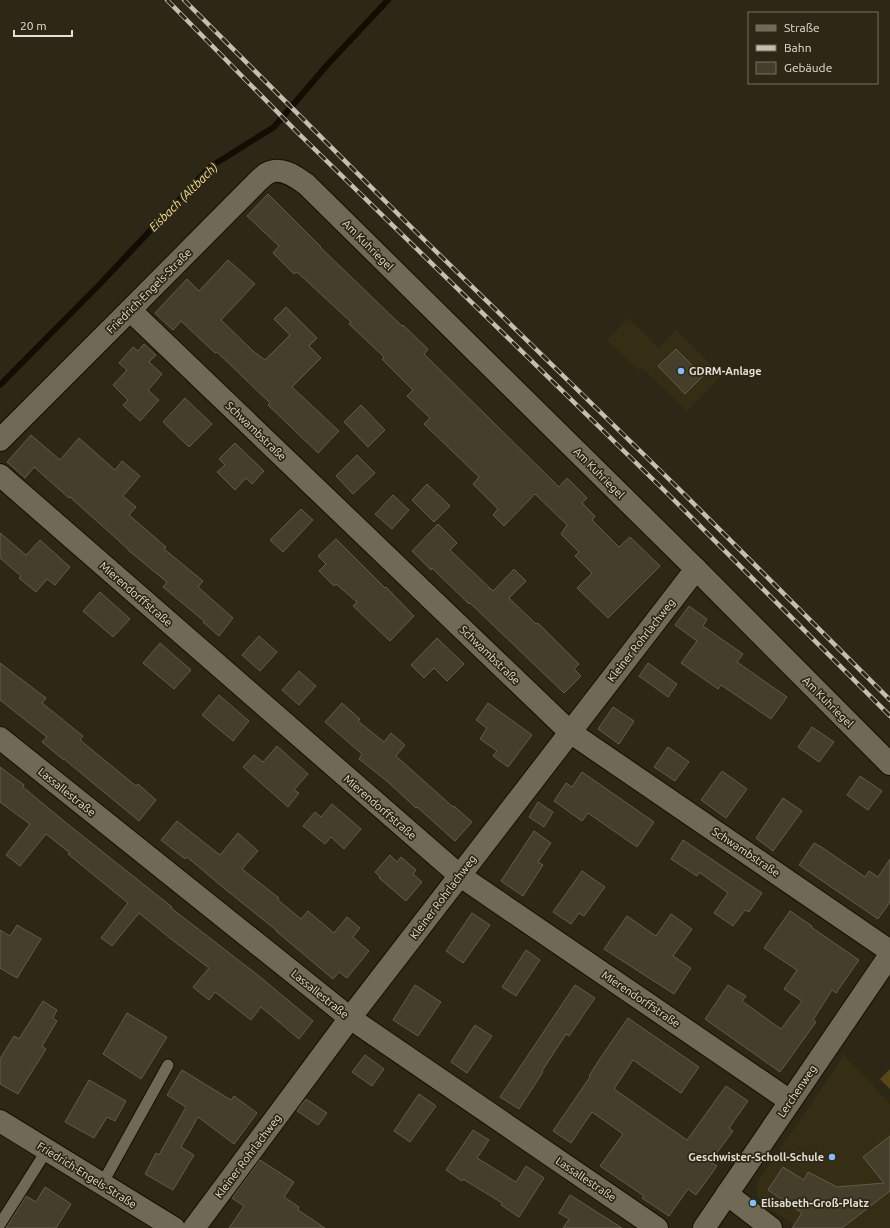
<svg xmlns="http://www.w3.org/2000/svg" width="890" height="1228" font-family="Ubuntu,sans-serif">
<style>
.built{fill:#352d14}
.green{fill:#594814}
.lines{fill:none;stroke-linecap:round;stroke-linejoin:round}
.stream{stroke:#120d02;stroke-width:6}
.building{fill:#443e2b;stroke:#635c48}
.service-casing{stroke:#161002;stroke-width:13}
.minor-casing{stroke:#161002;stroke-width:24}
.service{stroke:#706955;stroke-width:11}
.minor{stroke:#706955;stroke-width:22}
.rail-casing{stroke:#c4bfb3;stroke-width:4.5}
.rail{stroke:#2d2715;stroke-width:3;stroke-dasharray:9;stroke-linecap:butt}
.poi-dot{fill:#80bdfa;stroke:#2d2715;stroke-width:1.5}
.labels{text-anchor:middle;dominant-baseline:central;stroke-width:3.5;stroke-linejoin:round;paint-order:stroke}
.street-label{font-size:11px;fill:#e3dfd4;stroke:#2d2715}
.poi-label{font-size:11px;font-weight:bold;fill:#e3dfd4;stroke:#2d2715;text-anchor:start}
.water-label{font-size:12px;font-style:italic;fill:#f8de95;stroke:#2d2715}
</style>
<rect width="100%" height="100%" fill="#2d2715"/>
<!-- built -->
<g class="built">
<polygon points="628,318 659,348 676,330 722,375 687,411 641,367 637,370 607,340"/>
<polygon points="844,1055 890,1104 890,1228 798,1228 766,1205 759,1199 757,1195 757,1185 758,1181"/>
</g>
<!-- green -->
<polygon class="green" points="890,1069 890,1089 880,1079"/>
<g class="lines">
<!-- stream -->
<polyline class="stream" points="0,385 99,285 210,167 274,127 328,64 388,0"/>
</g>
<!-- building -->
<g class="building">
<polygon points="268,194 321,247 320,247 402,326 403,325 428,349 424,354 559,487 567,478 587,498 582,503 595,516 592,520 619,547 630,537 660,566 608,618 577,588 592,573 575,556 579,552 561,534 567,525 535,494 504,526 493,515 498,509 473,484 479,477 424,424 430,418 407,396 413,390 382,359 384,357 349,324 351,322 297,272 294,274 273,253 279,246 247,216"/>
<polygon points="228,260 255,284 221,320 253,351 265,360 290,335 274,319 286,307 317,338 309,346 321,358 292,387 339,431 318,453 268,405 270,403 217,352 215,353 181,321 173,330 155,313 187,279 199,291"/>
<polygon points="144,344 156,355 149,362 162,374 148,390 159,400 140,421 123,405 128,400 113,385 127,370 119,363 133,347 138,351"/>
<polygon points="676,349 703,376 685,394 658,366"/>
<polygon points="185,398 212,424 189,447 163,422"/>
<polygon points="361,405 385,430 368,447 344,422"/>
<polygon points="31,435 60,460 79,438 115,470 122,461 140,476 123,496 136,507 129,515 166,547 164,549 203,581 198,587 233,618 219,636 203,622 204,621 163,587 167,582 128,550 128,549 70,497 69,498 34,467 25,478 7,462"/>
<polygon points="235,443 264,471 252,484 246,478 235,490 217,472 225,465 219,459"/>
<polygon points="357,455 375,473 353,494 336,476"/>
<polygon points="427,484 450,506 434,522 412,500"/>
<polygon points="393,495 409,510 392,529 375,514"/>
<polygon points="301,509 313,520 283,552 270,540"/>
<polygon points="438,524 457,543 450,550 493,591 514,569 526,581 509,598 536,624 538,623 579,664 574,669 581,676 564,693 470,603 469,604 432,568 431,570 412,551"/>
<polygon points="0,533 26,555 40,540 70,567 55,585 47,579 36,592 19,578 21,576 0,558"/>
<polygon points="336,539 385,588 386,587 414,616 390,641 353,606 357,602 336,584 334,586 319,571 326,564 318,556"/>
<polygon points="100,592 130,619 113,637 83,611"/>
<polygon points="689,606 707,619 703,626 743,654 737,662 787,697 771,719 721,685 718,689 681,663 697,641 675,625"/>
<polygon points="259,636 277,652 260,671 242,655"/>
<polygon points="437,638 464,664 447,681 434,668 424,678 411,665"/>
<polygon points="160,643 191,670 174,689 143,663"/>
<polygon points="0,663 46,698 42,703 83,736 80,740 136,786 138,784 156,800 139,821 64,759 64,760 42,742 47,737 0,700"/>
<polygon points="648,663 677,684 668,697 639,676"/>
<polygon points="299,671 316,686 299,705 282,690"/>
<polygon points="219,695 249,721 233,741 202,715"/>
<polygon points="342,703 360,719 358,721 384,742 391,733 405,745 396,756 453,807 454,806 472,822 455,841 417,807 416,808 388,782 359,759 362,754 325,722"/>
<polygon points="488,703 532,735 508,767 493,756 497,751 480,739 487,728 476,720"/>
<polygon points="613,707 634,721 619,744 598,729"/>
<polygon points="812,727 834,742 819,762 798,747"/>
<polygon points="277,746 308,774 294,790 299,793 288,807 243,767 254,755 263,762"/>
<polygon points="668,747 689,762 675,781 654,767"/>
<polygon points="0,767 24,785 23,787 65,822 172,907 171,908 259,976 313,1021 299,1039 261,1007 251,1020 215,992 209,1000 193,987 209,968 171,939 139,913 112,946 101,938 128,903 68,854 70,853 46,834 20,866 6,855 30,824 0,802"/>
<polygon points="722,771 747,789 726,818 701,800"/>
<polygon points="582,772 654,822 637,847 588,813 582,821 554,801 566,783 572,787"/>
<polygon points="860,776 882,791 868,810 847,795"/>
<polygon points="783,798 802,811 773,851 756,838"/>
<polygon points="538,802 553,812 544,827 529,817"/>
<polygon points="332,804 361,829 344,849 331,837 325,844 303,826 315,812 321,817"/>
<polygon points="177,821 220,855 238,833 258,851 242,869 279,898 278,900 301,919 308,911 334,933 347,917 360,928 353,937 369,951 347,978 339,972 333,979 276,931 276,930 225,889 187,857 185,859 161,840"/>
<polygon points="534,831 551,843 538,862 543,865 523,896 501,881"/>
<polygon points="683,840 762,893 749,912 745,910 733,926 714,913 728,893 699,872 697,876 671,859"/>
<polygon points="814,843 823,848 865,877 869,871 878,877 890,859 890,902 878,919 799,865"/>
<polygon points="390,855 397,862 401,857 416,870 413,874 422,882 406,901 379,878 380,877 375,872"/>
<polygon points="582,871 605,887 584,916 579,913 571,924 553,912"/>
<polygon points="790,911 812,926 811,927 859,960 836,993 832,990 813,1020 816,1022 780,1072 705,1019 728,985 746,996 742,1001 781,1029 802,1001 784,989 797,970 764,948"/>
<polygon points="472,913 490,925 463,963 446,951"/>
<polygon points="671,914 692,929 673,956 691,968 674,994 604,949 627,916 656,936"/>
<polygon points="17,925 41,939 17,978 0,968 0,930 10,936"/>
<polygon points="526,950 540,960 516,996 502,987"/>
<polygon points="415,985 441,1002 418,1036 393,1020"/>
<polygon points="575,985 595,998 569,1036 566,1034 542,1071 543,1072 519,1109 500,1097"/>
<polygon points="43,1001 57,1010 53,1018 57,1021 42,1046 46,1049 18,1094 0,1084 0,1059 14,1036 19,1039"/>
<polygon points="127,1013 167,1037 141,1079 103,1054"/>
<polygon points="628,1018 699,1067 681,1093 633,1060 614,1089 687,1140 726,1086 748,1101 729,1128 733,1131 710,1162 717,1166 696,1195 688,1189 669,1216 642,1198 644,1196 600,1166 623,1134 592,1112 571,1143 553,1131 590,1077 589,1076 599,1060"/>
<polygon points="475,1025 492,1036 467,1073 451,1062"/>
<polygon points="365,1055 384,1069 372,1086 352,1072"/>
<polygon points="182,1070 231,1100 234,1096 257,1113 234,1144 198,1117 181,1147 194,1155 173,1190 145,1174 156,1153 159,1155 186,1107 167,1095"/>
<polygon points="89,1080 126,1101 115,1121 107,1117 94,1138 65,1122"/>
<polygon points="419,1094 436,1106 410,1142 394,1131"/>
<polygon points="306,1099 327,1113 318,1125 297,1111"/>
<polygon points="473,1130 489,1140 477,1158 516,1182 526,1166 544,1178 519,1217 501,1205 502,1203 463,1179 462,1181 446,1170"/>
<polygon points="890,1136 890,1191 842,1228 792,1228 802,1213 768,1190 783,1167 804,1180 808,1172 837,1187 884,1183 863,1157"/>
<polygon points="260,1160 294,1182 284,1197 299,1207 298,1210 325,1228 229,1228 244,1206 232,1198"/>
<polygon points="45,1187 71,1204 56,1228 6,1228 26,1196 36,1202"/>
<polygon points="570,1195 622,1228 563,1228 569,1219 559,1213"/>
</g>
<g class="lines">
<defs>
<g id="service">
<polyline points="102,1184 168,1065"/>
<polyline points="0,1224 47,1150"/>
</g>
<g id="minor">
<polyline points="130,310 570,732 890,951"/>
<path d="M0 440 130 310 260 179C263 177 265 174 268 173 281 166 296 177 306 184L696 569 890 764"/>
<polyline points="0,475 459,875 790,1101"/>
<polyline points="0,738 350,1018 657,1228"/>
<polyline points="0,1121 174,1228"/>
<polyline points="727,1194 771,1228"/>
<polyline points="194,1228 350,1018 696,569"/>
<polyline points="704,1228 890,955"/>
</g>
</defs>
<!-- service casing -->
<use href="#service" class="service-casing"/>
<!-- minor casing -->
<use href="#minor" class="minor-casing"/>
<!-- service -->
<use href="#service" class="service"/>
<!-- minor -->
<use href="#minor" class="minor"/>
<defs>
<g id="rail">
<polyline points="167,0 298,133 671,497 890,716"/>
<polyline points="184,0 407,223 679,489 890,700"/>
</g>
</defs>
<!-- rail casing -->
<use href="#rail" class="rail-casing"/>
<!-- rail -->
<use href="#rail" class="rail"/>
</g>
<!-- markers -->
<g class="poi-dot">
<circle cx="681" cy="371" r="4"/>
<circle cx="832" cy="1157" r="4"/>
<circle cx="753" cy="1203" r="4"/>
</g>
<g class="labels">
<!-- street labels -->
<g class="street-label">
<text transform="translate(368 245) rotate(45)">Am Kuhriegel</text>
<text transform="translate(149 291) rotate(-45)">Friedrich-Engels-Straße</text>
<text transform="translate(256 431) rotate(44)">Schwambstraße</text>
<text transform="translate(599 473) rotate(45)">Am Kuhriegel</text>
<text transform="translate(136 594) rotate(41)">Mierendorffstraße</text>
<text transform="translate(641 640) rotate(-52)">Kleiner Rohrlachweg</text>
<text transform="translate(490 655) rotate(44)">Schwambstraße</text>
<text transform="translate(828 702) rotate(45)">Am Kuhriegel</text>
<text transform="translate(67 792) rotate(39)">Lassallestraße</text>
<text transform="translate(380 807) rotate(41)">Mierendorffstraße</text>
<text transform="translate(746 852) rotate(34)">Schwambstraße</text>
<text transform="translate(443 897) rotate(-53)">Kleiner Rohrlachweg</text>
<text transform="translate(320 994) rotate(39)">Lassallestraße</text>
<text transform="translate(641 999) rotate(34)">Mierendorffstraße</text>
<text transform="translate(797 1091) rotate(-56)">Lerchenweg</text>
<text transform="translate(248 1156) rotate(-53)">Kleiner Rohrlachweg</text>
<text transform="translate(87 1175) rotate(32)">Friedrich-Engels-Straße</text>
<text transform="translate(586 1179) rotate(34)">Lassallestraße</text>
</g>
<!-- poi labels -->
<g class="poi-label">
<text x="689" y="371">GDRM-Anlage</text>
<text x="824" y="1157" text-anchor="end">Geschwister-Scholl-Schule</text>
<text x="761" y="1203">Elisabeth-Groß-Platz</text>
</g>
<!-- water labels -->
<g class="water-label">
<text transform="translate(183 197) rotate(-45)">Eisbach (Altbach)</text>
</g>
</g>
<!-- legend -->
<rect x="748" y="12" width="130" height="72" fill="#2d2715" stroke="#767161"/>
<rect x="756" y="25" width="20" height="6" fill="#706955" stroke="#767161"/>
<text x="784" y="32" font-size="12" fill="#e3dfd4">Straße</text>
<rect x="756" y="45" width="20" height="6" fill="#c4bfb3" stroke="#767161"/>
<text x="784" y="52" font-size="12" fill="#e3dfd4">Bahn</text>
<rect x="756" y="62" width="20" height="12" fill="#443e2b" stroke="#767161"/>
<text x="784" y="72" font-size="12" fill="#e3dfd4">Gebäude</text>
<!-- scale -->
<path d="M14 30v6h58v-6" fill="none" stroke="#e3dfd4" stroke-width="2"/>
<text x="20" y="30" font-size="12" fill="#e3dfd4" stroke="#2d2715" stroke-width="3" paint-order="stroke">20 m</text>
</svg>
